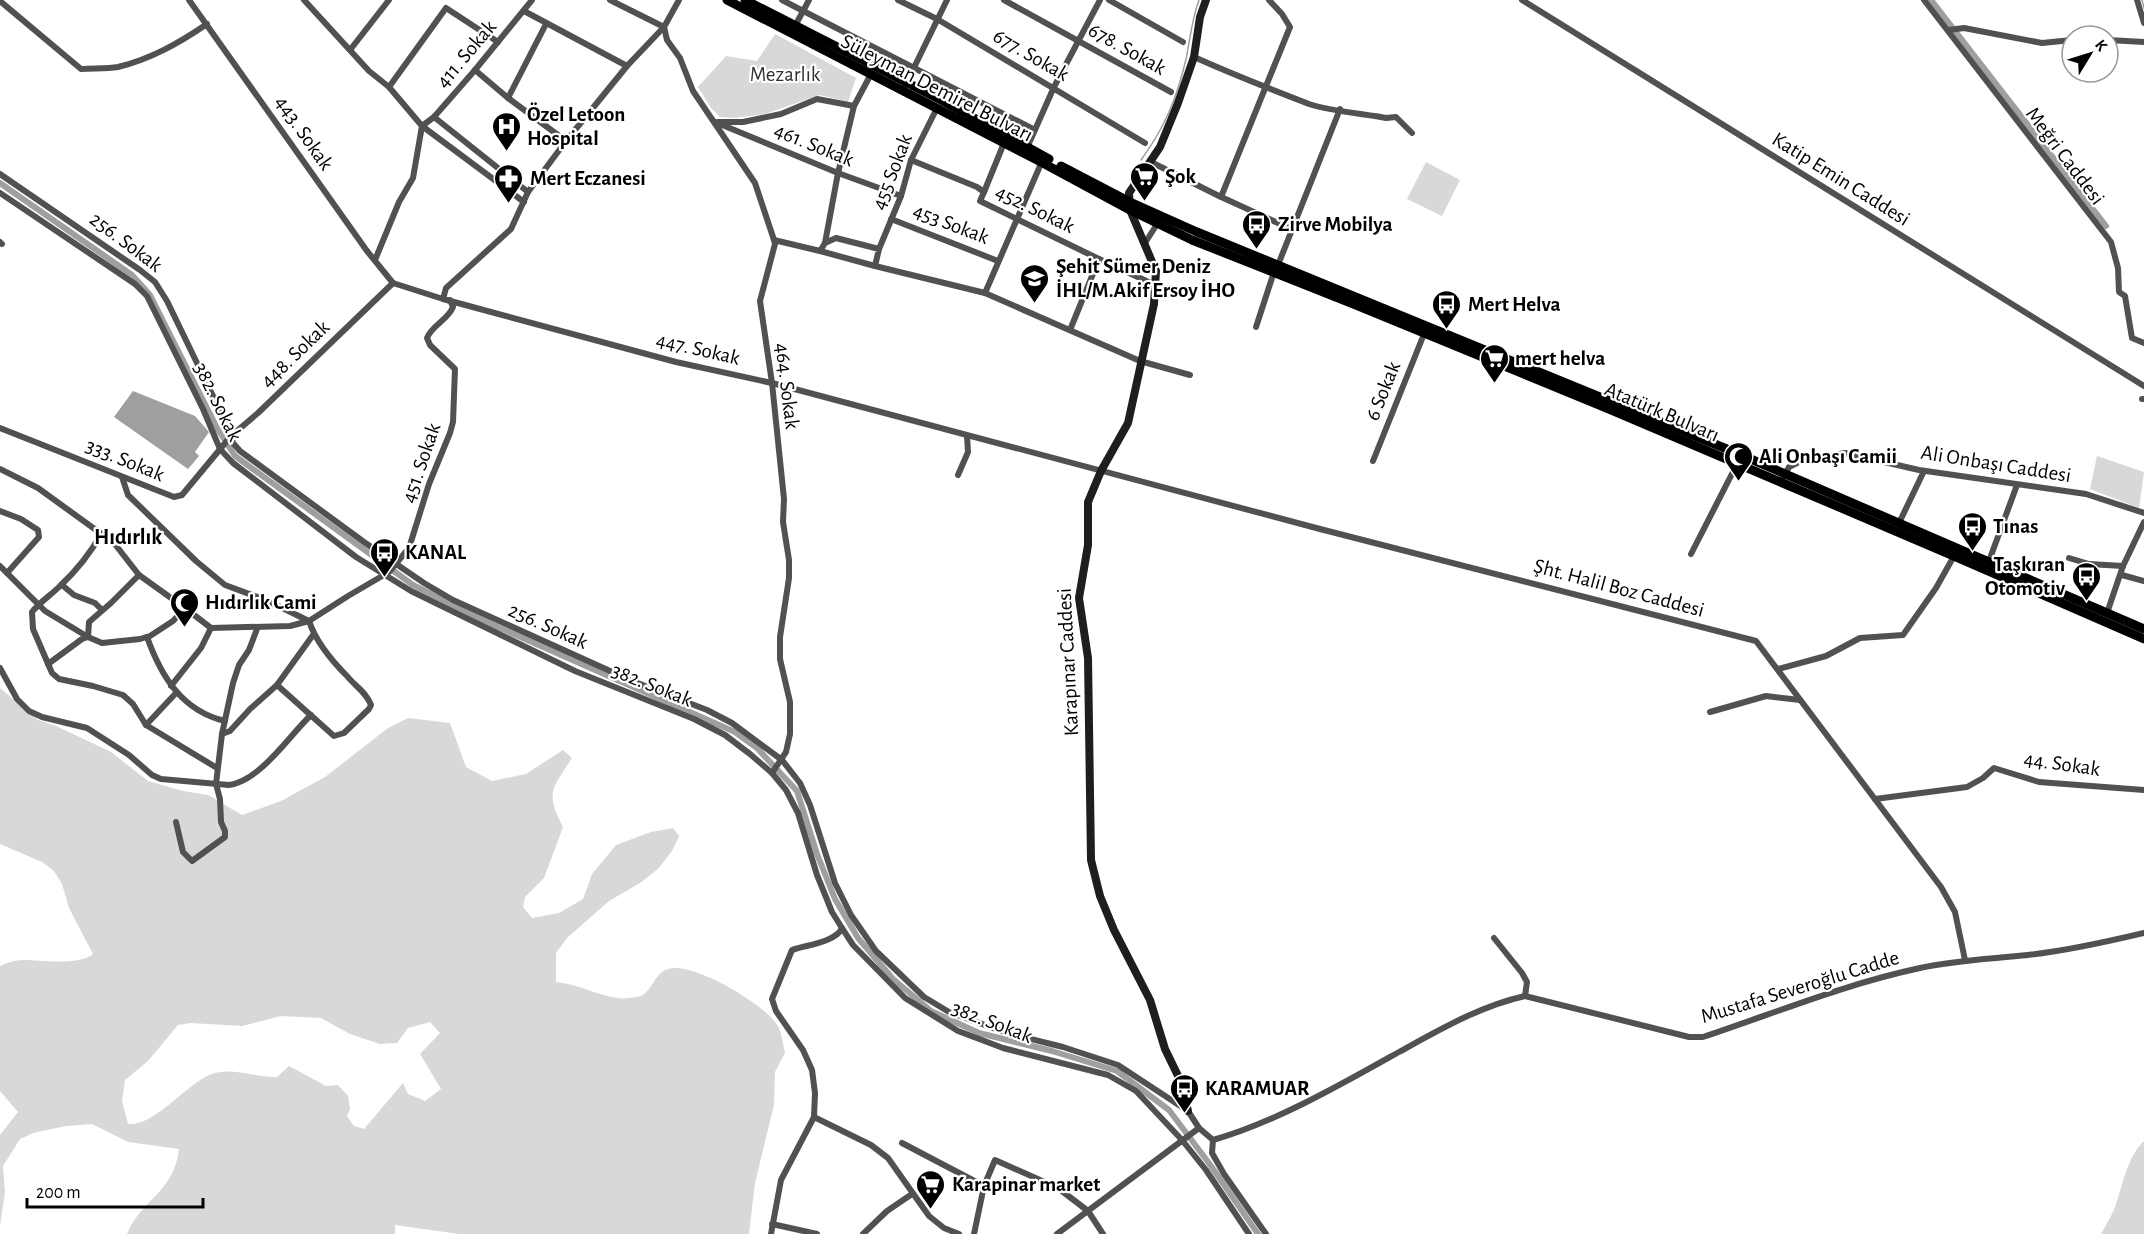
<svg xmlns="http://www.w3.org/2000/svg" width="2144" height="1234" font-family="'Alegreya Sans',sans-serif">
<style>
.green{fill:#d8d8d8;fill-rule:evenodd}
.water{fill:#9f9f9f}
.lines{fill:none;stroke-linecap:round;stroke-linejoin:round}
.stream{stroke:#9f9f9f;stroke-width:1.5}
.canal{stroke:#9f9f9f;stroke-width:6}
.street{stroke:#515151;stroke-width:6}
.secondary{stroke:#1e1e1e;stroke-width:8}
.primary{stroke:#000;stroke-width:9}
.labels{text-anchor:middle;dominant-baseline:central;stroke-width:4.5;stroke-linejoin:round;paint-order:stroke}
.street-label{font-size:21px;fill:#000;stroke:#fff}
.park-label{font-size:21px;fill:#2f2f2f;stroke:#fff}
.poi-label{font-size:21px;font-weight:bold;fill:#000;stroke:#fff;text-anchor:start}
.neighbourhood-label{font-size:22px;font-weight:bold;fill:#000;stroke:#fff}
</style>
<rect width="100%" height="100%" fill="#fff"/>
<!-- green -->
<g class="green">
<polygon points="775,34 856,78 848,102 820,95 765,114 734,118 720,117 711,108 698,87 726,56 757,61"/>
<polygon points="1426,162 1460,180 1442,216 1407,199"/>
<polygon points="2097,456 2144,472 2139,508 2090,489"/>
<path d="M0 688 38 720 54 725 111 752 148 781 183 791 208 795 242 815 281 801 325 777 388 728 408 718 450 723 466 767 492 781 526 774 563 750 572 758C552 789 545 792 563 827L544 878 525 897 523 907 532 918 559 913 583 899 592 874 616 845 651 832 673 828 679 836 672 851 658 869 640 883 609 901 567 938 556 953V982C579 984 596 995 617 998 623 999 630 998 636 997 652 996 653 973 668 969 692 961 765 1004 778 1026 782 1033 783 1045 785 1053L775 1072 774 1105 755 1183 749 1234H459L395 1225V1234H127C141 1199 174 1193 179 1149L128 1142 92 1124 66 1126 33 1133 20 1139 3 1166 5 1192 0 1226V1135L18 1112 0 1091V966C7 963 15 960 23 960 41 960 79 966 93 954L69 908 62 884 54 871 42 862 0 844ZM281 1016 321 1018 350 1034 380 1044 397 1043 408 1028 430 1022 440 1033 420 1054 441 1089 425 1101 408 1094 403 1083 364 1129 354 1126 347 1116 350 1109 348 1096 338 1085 326 1086 289 1066 277 1077C254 1078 229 1065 207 1076 183 1088 154 1126 128 1124L122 1101 125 1080 148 1061 178 1025 191 1023 242 1026Z"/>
<path d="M2144 1141V1234H2101C2105 1227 2109 1220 2113 1212 2122 1191 2126 1157 2144 1141Z"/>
</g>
<!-- water -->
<polygon class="water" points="133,391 195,416 209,432 195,452 199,456 188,469 114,417"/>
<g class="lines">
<!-- stream -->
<g class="stream">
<polyline points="2142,0 2144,8"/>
<path d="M1141 160C1165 127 1177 98 1186 59 1190 39 1192 19 1199 0"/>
</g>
<!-- canal -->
<g class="canal">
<polyline points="1931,0 2106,226"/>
<polyline points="0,183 132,275 150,295 217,428 235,456 413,585 498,627 735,732 757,748 797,791 817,854 835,899 858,938 893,979 931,1011 979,1033 1052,1051 1117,1071 1169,1110 1211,1166 1258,1234"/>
</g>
<!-- street -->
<g class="street">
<polyline points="189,0 367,251 393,283"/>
<polyline points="304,0 369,71 389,87 422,126 524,202"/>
<polyline points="610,0 664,27 667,40 680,58 693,91 755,183 774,240 775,244 760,301 772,383 784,499 783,522 789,560 789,578 780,637 780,659 790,702 790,734 786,752 772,773"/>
<polyline points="782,0 1035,130"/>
<polyline points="898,0 937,19 1145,143"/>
<polyline points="1004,0 1171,92"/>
<polyline points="1109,0 1183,42"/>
<polyline points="1522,0 2144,386"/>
<polyline points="1924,0 2111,242 2118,268 2119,292 2125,296 2132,338 2144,343"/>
<polyline points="2137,0 2144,23"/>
<path d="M0 1 81 69C93 68 106 69 118 67 151 59 179 43 207 24"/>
<polyline points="524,11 627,66"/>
<polyline points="795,26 809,0"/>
<polyline points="1949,30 1964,28 2042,43 2072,40"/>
<polyline points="2108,40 2144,42"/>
<polyline points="350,50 389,0"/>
<path d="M1194 57C1232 74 1270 89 1309 104 1330 111 1364 114 1386 118L1396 117 1412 133"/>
<polyline points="475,70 508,98 566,141"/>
<polyline points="905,86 947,0"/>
<polyline points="389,87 446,8 498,42"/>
<polyline points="508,98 546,24"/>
<polyline points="434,117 528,192"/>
<polyline points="715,122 838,173 901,196"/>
<polyline points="718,122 743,122 781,114 817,99 854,106"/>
<polyline points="1026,150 1054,87 1100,0"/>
<polyline points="911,160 977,187 984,192 980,201 1099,259 1155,285"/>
<polyline points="1151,162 1219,196 1291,229"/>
<polyline points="0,174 140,270 155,282 167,301 227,425 233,443 240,451 364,542 424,583 453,600 630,680 707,710 732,723 782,760 800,783 810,805 835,883 851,915 876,951 924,997 949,1012 1007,1033 1063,1047 1118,1065 1188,1111 1199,1128 1213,1140"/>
<polyline points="984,192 1004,143"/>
<polyline points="0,193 135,284 147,296 203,409 220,449 233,463 356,557 411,591 575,671 694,719 725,735 750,754 772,773 786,790 798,813 817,875 832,912 842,928 853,945 905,998 958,1031 1003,1048 1108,1075 1136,1091 1182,1140 1206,1170 1249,1234"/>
<polyline points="1221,197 1290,27 1282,14 1269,0"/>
<polyline points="891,219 998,261"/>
<polyline points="774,240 820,251 825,243 836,238 879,249 875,266 985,293 1140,361 1190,375"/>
<polyline points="0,242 2,244"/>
<polyline points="825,243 838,173 854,106 871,74"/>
<polyline points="1145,243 1159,221"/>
<polyline points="879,249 901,196 911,160 937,108"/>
<polyline points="820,251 875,266"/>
<polyline points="375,260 399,202 413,178 422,126 434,117 475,70 532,0"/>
<polyline points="1278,265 1340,109"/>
<polyline points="393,283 443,299 676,362 772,383 1320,529 1756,641 1941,887 1955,912 1965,960"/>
<polyline points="985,293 1043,159"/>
<polyline points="443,299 446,288 511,229 528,192 566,141 627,66 664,27 679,0"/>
<polyline points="1256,327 1274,272"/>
<polyline points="1070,330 1099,259"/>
<polyline points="2142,399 2144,399"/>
<polyline points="0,428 174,497 182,495 231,436 258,413 393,283"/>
<polyline points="1373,461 1424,334"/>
<polyline points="0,469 38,488 114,543 139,575 185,608"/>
<polyline points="958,475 968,452 967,436"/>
<polyline points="1784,476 1789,467 1801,461 1845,453 1919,470 2086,494 2144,513"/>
<path d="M122 477 128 495 196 561 225 585 268 601 309 621C316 642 332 661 347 676 355 686 367 693 371 705L369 709 344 733 334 736 277 685"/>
<polyline points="0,511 21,519 38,530 39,537 7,573"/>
<polyline points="1899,523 1924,471"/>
<path d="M101 534C90 554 76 571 60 586 51 595 40 602 32 612L33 629 52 673 59 679 93 686 123 695 133 704 146 725 217 768"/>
<polyline points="1691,554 1737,464"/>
<polyline points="2069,558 2089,564 2123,566"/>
<polyline points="1989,561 2017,485"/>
<path d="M0 566 45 611 88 637 102 643 140 639 150 636 173 621 185 608 211 628 290 626 309 621 348 596 389 572 409 548 429 484 450 433 453 422 455 369 430 345 427 338C432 325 448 320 453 307L450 300"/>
<polyline points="2122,575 2144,581"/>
<polyline points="62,585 74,595 95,603 102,610"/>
<polyline points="2107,613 2123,566 2144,522"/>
<path d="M147 637C161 676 182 711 225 721"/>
<polyline points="48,664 82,639 88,637 89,622 111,603 139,575"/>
<path d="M0 668 17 699 29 711 42 717 87 728 129 755 152 775 161 779 229 785C261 780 288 737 311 715"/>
<polyline points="1778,669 1826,656 1860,638 1903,635 1936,588 1954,556"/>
<polyline points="171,686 201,648 211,628"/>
<polyline points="1710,712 1766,696 1800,700"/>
<polyline points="146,725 176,693"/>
<polyline points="222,734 230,731 250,709 277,685 313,635"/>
<polyline points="1875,799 1967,787 1983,778 1994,768 2039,782 2144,790"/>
<polyline points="176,822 183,852 192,861 225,837 225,831 221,822 220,799 216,784 222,734 233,683 239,665 249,650 257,629"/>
<path d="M842 928C836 942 806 945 792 950L772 999 776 1011 803 1050 812 1070 815 1093 814 1117 871 1145 888 1158 929 1216 944 1228 959 1234"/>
<polyline points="1494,938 1522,973 1527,982 1525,996"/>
<path d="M1213 1140C1276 1122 1342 1084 1399 1052 1439 1030 1480 1006 1525 996L1689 1037H1703C1775 1013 1845 984 1920 968 1956 960 1991 959 2028 955 2067 951 2106 942 2144 933"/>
<polyline points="1213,1140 1212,1153 1224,1174 1266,1234"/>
<polyline points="902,1143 984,1186"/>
<polyline points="772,1224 817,1234"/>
<polyline points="771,1234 781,1180 814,1117"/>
<polyline points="863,1234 887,1211 912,1194"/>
<polyline points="974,1234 984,1186 995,1160 1058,1188 1088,1211 1103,1234"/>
<polyline points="1057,1234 1199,1128"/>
</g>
<!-- secondary -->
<polyline class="secondary" points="1188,1111 1182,1084 1165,1049 1150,1000 1114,930 1100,896 1091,860 1088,658 1079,598 1088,545 1088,502 1101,471 1128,423 1154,304 1156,271 1130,210 1129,193 1160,147 1178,103 1194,57 1200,17 1206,0"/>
<!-- primary -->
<g class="primary">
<polyline points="727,0 1041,162 1130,210 1192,240 1356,305 1609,409 1954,556 2144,639"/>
<polyline points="745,0 941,100 1049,159"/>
<polyline points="1061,166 1130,202 1197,232 1739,454 2144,629"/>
</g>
</g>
<!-- icons -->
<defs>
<symbol id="hospital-pin" viewBox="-11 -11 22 30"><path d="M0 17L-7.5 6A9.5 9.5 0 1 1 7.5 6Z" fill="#000" stroke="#fff"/><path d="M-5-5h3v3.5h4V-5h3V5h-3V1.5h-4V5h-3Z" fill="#fff"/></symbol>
<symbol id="supermarket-pin" viewBox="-11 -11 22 30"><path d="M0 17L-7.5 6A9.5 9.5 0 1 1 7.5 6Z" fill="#000" stroke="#fff"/><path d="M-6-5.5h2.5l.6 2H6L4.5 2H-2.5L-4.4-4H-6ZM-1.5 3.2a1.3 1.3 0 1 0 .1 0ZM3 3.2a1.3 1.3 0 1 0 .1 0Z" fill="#fff"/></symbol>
<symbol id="pharmacy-pin" viewBox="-11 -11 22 30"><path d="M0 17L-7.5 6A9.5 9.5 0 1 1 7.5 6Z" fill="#000" stroke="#fff"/><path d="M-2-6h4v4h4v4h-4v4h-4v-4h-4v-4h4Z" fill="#fff"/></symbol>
<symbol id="bus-pin" viewBox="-11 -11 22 30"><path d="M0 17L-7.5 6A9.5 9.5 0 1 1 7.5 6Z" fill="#000" stroke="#fff"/><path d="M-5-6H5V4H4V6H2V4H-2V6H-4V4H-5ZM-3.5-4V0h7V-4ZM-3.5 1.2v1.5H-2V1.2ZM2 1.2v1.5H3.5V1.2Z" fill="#fff"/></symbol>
<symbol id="school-pin" viewBox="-11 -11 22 30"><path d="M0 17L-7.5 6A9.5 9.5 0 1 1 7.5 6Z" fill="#000" stroke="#fff"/><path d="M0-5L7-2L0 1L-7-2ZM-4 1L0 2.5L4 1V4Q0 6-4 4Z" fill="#fff"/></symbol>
<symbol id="mosque-pin" viewBox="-11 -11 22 30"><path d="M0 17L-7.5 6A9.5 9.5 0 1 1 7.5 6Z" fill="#000" stroke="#fff"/><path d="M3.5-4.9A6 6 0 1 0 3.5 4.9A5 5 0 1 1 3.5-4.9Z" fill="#fff"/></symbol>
</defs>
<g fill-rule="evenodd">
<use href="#hospital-pin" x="490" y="110" width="33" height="45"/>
<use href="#supermarket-pin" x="1128" y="160" width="33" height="45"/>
<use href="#pharmacy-pin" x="492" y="162" width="33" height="45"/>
<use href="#bus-pin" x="1240" y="208" width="33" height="45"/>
<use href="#school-pin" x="1018" y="262" width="33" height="45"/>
<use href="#bus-pin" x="1430" y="288" width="33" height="45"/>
<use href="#supermarket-pin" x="1478" y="342" width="33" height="45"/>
<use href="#mosque-pin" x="1722" y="440" width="33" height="45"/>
<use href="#bus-pin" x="1956" y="510" width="33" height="45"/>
<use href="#bus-pin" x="368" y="536" width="33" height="45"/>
<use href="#bus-pin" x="2070" y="560" width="33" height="45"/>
<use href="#mosque-pin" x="168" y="586" width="33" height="45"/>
<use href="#bus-pin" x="1168" y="1072" width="33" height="45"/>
<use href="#supermarket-pin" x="914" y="1168" width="33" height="45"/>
</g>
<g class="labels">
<!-- street labels -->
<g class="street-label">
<text transform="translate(1127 49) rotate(29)">678. Sokak</text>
<text transform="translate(466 54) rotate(-50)">411. Sokak</text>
<text transform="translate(1031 55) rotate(30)">677. Sokak</text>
<text transform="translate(937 88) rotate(27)">Süleyman Demirel Bulvarı</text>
<text transform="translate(304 133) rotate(55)">443. Sokak</text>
<text transform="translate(814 145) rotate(22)">461. Sokak</text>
<text transform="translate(2065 156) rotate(53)">Meğri Caddesi</text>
<text transform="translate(892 172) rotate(-69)">455 Sokak</text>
<text transform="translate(1841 179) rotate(32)">Katip Emin Caddesi</text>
<text transform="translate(1035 209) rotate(26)">452. Sokak</text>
<text transform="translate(951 224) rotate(21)">453 Sokak</text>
<text transform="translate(126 242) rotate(37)">256. Sokak</text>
<text transform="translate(698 349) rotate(13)">447. Sokak</text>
<text transform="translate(295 354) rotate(-44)">448. Sokak</text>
<text transform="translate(787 386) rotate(83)">464. Sokak</text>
<text transform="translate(1383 391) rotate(-68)">6 Sokak</text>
<text transform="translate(218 402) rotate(64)">382. Sokak</text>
<text transform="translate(1662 412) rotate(23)">Atatürk Bulvarı</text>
<text transform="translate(125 460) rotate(22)">333. Sokak</text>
<text transform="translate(421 463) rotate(-71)">451. Sokak</text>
<text transform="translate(1996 464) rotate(9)">Ali Onbaşı Caddesi</text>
<text transform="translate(1619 588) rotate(15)">Şht. Halil Boz Caddesi</text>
<text transform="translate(548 626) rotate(24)">256. Sokak</text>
<text transform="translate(1068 662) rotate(-93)">Karapınar Caddesi</text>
<text transform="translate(652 685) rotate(22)">382. Sokak</text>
<text transform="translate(2062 764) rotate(8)">44. Sokak</text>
<text transform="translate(1800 987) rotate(-17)">Mustafa Severoğlu Cadde</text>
<text transform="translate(992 1022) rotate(21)">382. Sokak</text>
</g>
<!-- park labels -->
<g class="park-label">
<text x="785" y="74">Mezarlık</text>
</g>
<!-- poi labels -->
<g class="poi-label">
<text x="527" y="114">Özel Letoon<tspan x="527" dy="24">Hospital</tspan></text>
<text x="1165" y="176">Şok</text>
<text x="530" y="178">Mert Eczanesi</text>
<text x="1278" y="224">Zirve Mobilya</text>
<text x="1056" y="266">Şehit Sümer Deniz<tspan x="1056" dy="24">İHL/M.Akif Ersoy İHO</tspan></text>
<text x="1468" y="304">Mert Helva</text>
<text x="1515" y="358">mert helva</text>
<text x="1759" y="456">Ali Onbaşı Camii</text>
<text x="1993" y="526">Tınas</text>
<text x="405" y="552">KANAL</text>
<text x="2065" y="564" text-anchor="end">Taşkıran<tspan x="2065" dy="24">Otomotiv</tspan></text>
<text x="205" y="602">Hıdırlık Cami</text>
<text x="1205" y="1088">KARAMUAR</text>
<text x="952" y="1184">Karapinar market</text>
</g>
<!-- neighbourhood labels -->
<g class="neighbourhood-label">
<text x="128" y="537">Hıdırlık</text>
</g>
</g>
<!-- north arrow -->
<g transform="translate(2090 54) rotate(52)"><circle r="28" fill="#ffffff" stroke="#999999" stroke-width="1.5"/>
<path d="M0-4.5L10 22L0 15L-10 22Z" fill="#000000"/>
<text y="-9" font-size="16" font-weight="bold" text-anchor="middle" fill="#000000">K</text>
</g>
<!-- scale -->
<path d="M27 1198v9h176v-9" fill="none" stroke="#000000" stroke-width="3"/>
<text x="36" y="1198" font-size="18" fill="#000000" stroke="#ffffff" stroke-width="4.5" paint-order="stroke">200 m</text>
</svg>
